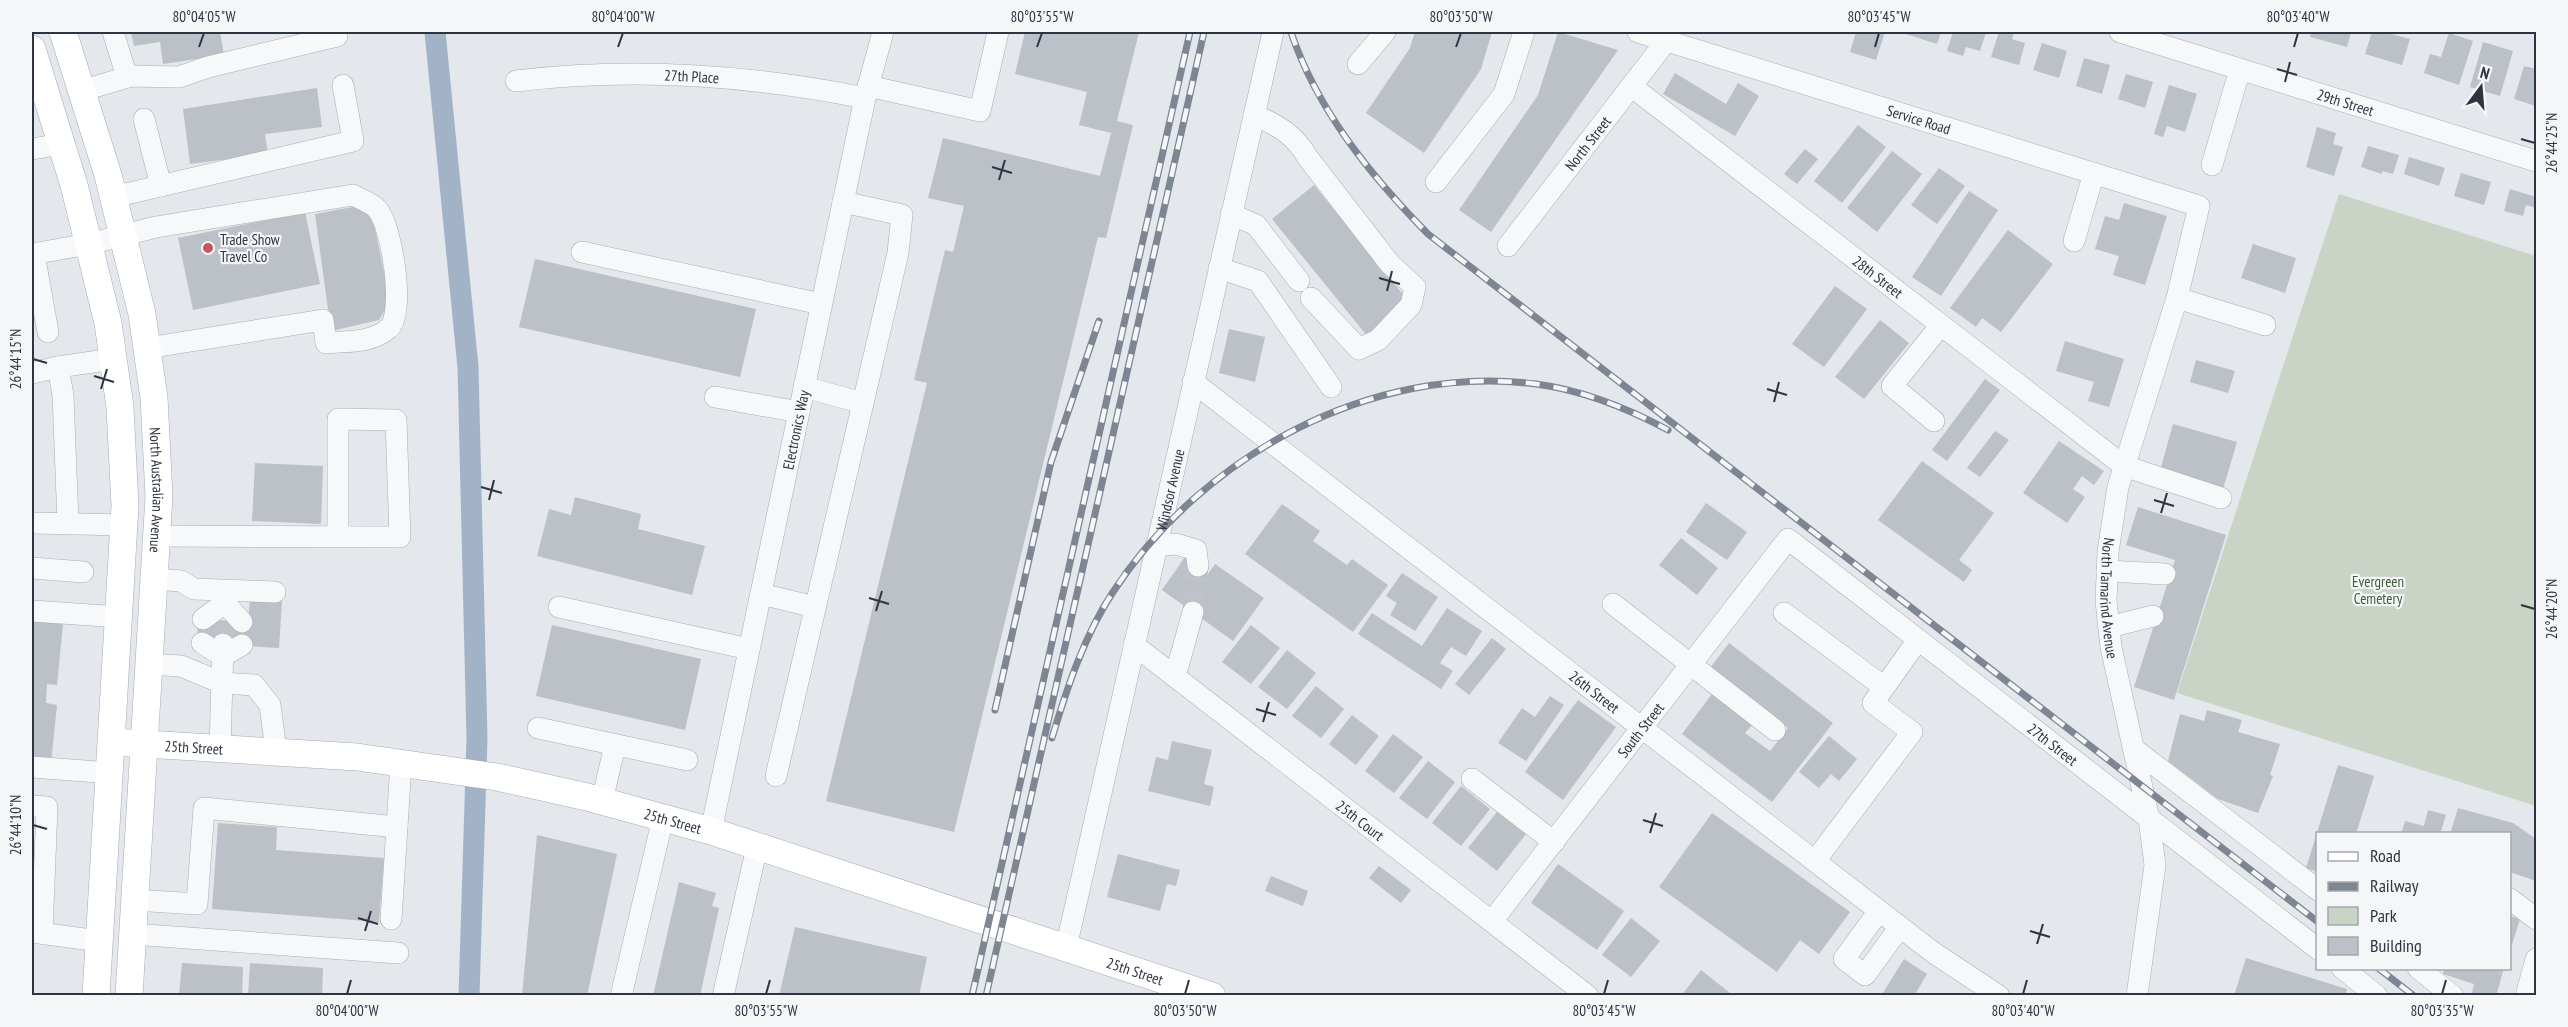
<svg xmlns="http://www.w3.org/2000/svg" width="2568" height="1027" font-family="'PT Sans Narrow',sans-serif">
<style>
.green{fill:#c9d4c6}
.lines{fill:none;stroke-linecap:round;stroke-linejoin:round}
.canal{stroke:#a3b3c7;stroke-width:21}
.building{fill:#bcc0c7}
.minor-tunnel{stroke:#bfc3c9;stroke-width:21;stroke-dasharray:21 10;stroke-linecap:butt}
.minor-casing{stroke:#a9aeb5;stroke-width:22}
.major-casing{stroke:#a4abb6;stroke-width:28}
.minor{stroke:#f7f8f9;stroke-width:21}
.major{stroke:#fff;stroke-width:27}
.rail-casing{stroke:#7f8693;stroke-width:7}
.rail{stroke:#f4f6f8;stroke-width:4.5;stroke-dasharray:14;stroke-linecap:butt}
.ticks{fill:none;stroke:#2d3442;stroke-width:2}
.poi-dot{fill:#c45562;stroke:#f4f6f8;stroke-width:2}
.labels{text-anchor:middle;dominant-baseline:central;stroke-width:4.5;stroke-linejoin:round;paint-order:stroke}
.street-label{font-size:15px;fill:#2d3442;stroke:#f4f6f8}
.poi-label{font-size:15px;fill:#2d3442;stroke:#f4f6f8;text-anchor:start}
.park-label{font-size:15px;fill:#415d3b;stroke:#f4f6f8}
.neatline{fill:none;stroke:#2d3442;stroke-width:2}
.ticks-label{font-size:15px;text-anchor:middle;fill:#2d3442}
</style>
<rect width="100%" height="100%" fill="#e4e7eb"/>
<!-- green -->
<polygon class="green" points="2339,194 2536,256 2536,806 2177,693"/>
<g class="lines">
<!-- canal -->
<polyline class="canal" points="435,32 468,367 477,738 469,996"/>
</g>
<!-- building -->
<g class="building">
<polygon points="131,32 220,32 224,55 163,64 160,42 134,46"/>
<polygon points="1025,32 1139,32 1117,121 1133,125 1106,238 1098,237 954,832 826,801 927,383 914,380 945,250 953,252 964,206 928,198 943,138 1100,176 1111,133 1079,125 1087,92 1015,74"/>
<polygon points="1415,32 1492,32 1481,69 1424,153 1366,113 1410,48"/>
<polygon points="1558,32 1618,50 1491,232 1459,210 1538,95"/>
<polygon points="1856,32 1885,32 1876,60 1850,52"/>
<polygon points="1907,32 1941,32 1937,44 1906,34"/>
<polygon points="1953,32 1986,32 1980,51 1966,47 1963,56 1947,51"/>
<polygon points="1999,32 2014,32 2012,39 2025,43 2019,65 1991,57"/>
<polygon points="2311,32 2351,32 2347,47 2310,37"/>
<polygon points="2372,32 2384,32 2410,39 2402,65 2365,54"/>
<polygon points="2449,33 2473,41 2459,85 2424,73 2430,54 2441,57"/>
<polygon points="2483,42 2513,51 2500,96 2470,87"/>
<polygon points="2042,43 2067,51 2059,78 2033,70"/>
<polygon points="2084,58 2110,65 2102,94 2076,86"/>
<polygon points="2524,66 2536,69 2536,106 2514,99"/>
<polygon points="1675,73 1726,104 1738,83 1759,96 1735,136 1663,94"/>
<polygon points="2126,74 2153,82 2145,108 2118,99"/>
<polygon points="2169,85 2197,94 2185,132 2167,126 2163,137 2154,134"/>
<polygon points="317,88 322,127 265,134 268,154 190,164 183,109"/>
<polygon points="1858,125 1886,147 1842,203 1814,181"/>
<polygon points="2317,127 2336,133 2333,144 2343,147 2334,176 2306,167"/>
<polygon points="2368,146 2399,155 2393,174 2382,171 2382,174 2361,167"/>
<polygon points="1805,149 1818,159 1797,184 1784,174"/>
<polygon points="1892,151 1922,174 1877,232 1847,208"/>
<polygon points="2409,157 2445,168 2439,186 2404,174"/>
<polygon points="1939,168 1965,186 1937,224 1911,205"/>
<polygon points="2461,173 2491,182 2484,205 2454,196"/>
<polygon points="1314,185 1410,303 1368,337 1272,219"/>
<polygon points="2510,189 2536,197 2536,208 2526,205 2523,216 2504,211"/>
<polygon points="1969,191 1998,210 1941,296 1912,277"/>
<polygon points="2124,203 2167,216 2145,285 2113,275 2119,256 2095,249 2105,216 2119,220"/>
<polygon points="358,206 368,212 373,219 390,301 379,320 331,331 315,214"/>
<polygon points="305,212 320,284 193,310 178,238"/>
<polygon points="2008,230 2053,264 2001,332 1982,318 1976,327 1950,308"/>
<polygon points="2253,244 2296,258 2285,293 2241,278"/>
<polygon points="535,259 756,309 740,377 519,327"/>
<polygon points="1835,286 1867,309 1824,367 1792,344"/>
<polygon points="1880,320 1909,343 1864,399 1835,377"/>
<polygon points="1229,329 1265,337 1255,382 1219,373"/>
<polygon points="2065,341 2124,359 2109,407 2088,401 2094,382 2056,371"/>
<polygon points="2196,360 2235,371 2228,393 2190,382"/>
<polygon points="1985,379 2000,390 1947,461 1932,450"/>
<polygon points="2173,424 2237,442 2223,489 2160,471"/>
<polygon points="1995,431 2009,440 1980,477 1967,468"/>
<polygon points="2059,441 2104,471 2094,485 2082,476 2073,489 2085,497 2067,523 2023,493"/>
<polygon points="1922,461 1994,513 1959,560 1972,570 1964,582 1878,520"/>
<polygon points="255,463 323,466 321,524 252,521"/>
<polygon points="575,497 641,514 638,529 705,546 692,595 537,556 549,509 571,515"/>
<polygon points="1706,503 1747,532 1727,560 1686,532"/>
<polygon points="1282,504 1320,531 1313,541 1347,565 1352,559 1388,585 1353,632 1245,554"/>
<polygon points="2138,507 2226,535 2174,700 2134,687 2175,560 2126,545"/>
<polygon points="1681,538 1718,568 1697,595 1659,565"/>
<polygon points="1185,557 1208,574 1215,564 1264,598 1233,641 1162,590"/>
<polygon points="1402,573 1438,597 1415,631 1390,615 1397,603 1386,596"/>
<polygon points="250,598 282,600 279,648 197,643 198,619 248,622"/>
<polygon points="1447,608 1482,631 1466,656 1451,647 1440,663 1453,671 1441,689 1358,634 1372,613 1422,646"/>
<polygon points="32,621 63,624 57,685 47,684 46,703 57,705 51,763 32,761"/>
<polygon points="552,625 701,659 685,730 536,696"/>
<polygon points="1251,625 1280,648 1251,684 1222,662"/>
<polygon points="1492,638 1506,649 1469,695 1455,684"/>
<polygon points="1729,643 1833,723 1772,802 1682,734 1712,694 1752,725 1745,733 1770,751 1788,728 1710,668"/>
<polygon points="1287,650 1316,673 1287,709 1258,687"/>
<polygon points="1316,686 1344,709 1321,738 1292,716"/>
<polygon points="1550,696 1564,705 1526,761 1498,743 1522,708 1535,717"/>
<polygon points="1578,700 1616,727 1563,800 1525,772"/>
<polygon points="2207,710 2242,720 2238,732 2280,744 2270,775 2273,776 2258,813 2218,799 2168,761 2180,714 2204,721"/>
<polygon points="1352,715 1379,736 1356,765 1329,744"/>
<polygon points="1393,734 1423,757 1394,793 1365,771"/>
<polygon points="1829,736 1857,759 1839,781 1831,774 1819,788 1799,772"/>
<polygon points="1172,741 1212,750 1204,784 1214,787 1210,806 1148,791 1156,757 1168,760"/>
<polygon points="1428,761 1455,782 1427,819 1399,798"/>
<polygon points="2338,765 2374,776 2356,834 2318,834 2318,872 2306,868"/>
<polygon points="1461,786 1490,809 1461,846 1432,823"/>
<polygon points="2458,808 2513,823 2536,839 2536,881 2510,872 2510,834 2450,834"/>
<polygon points="2428,810 2446,815 2440,834 2401,834 2405,821 2424,826"/>
<polygon points="1497,812 1526,834 1497,871 1468,848"/>
<polygon points="1712,813 1850,912 1819,954 1800,940 1777,972 1659,887"/>
<polygon points="218,823 277,827 276,850 384,858 379,922 212,909"/>
<polygon points="537,835 617,854 587,996 522,996"/>
<polygon points="1118,854 1180,870 1176,886 1167,884 1160,911 1107,897"/>
<polygon points="1558,864 1624,911 1597,950 1531,903"/>
<polygon points="1379,866 1411,890 1401,903 1369,878"/>
<polygon points="1271,876 1308,891 1303,906 1265,891"/>
<polygon points="679,882 716,893 712,906 719,908 700,996 653,996"/>
<polygon points="2510,916 2520,919 2510,951"/>
<polygon points="1631,918 1660,941 1631,977 1602,955"/>
<polygon points="795,927 927,957 919,996 779,996"/>
<polygon points="2246,958 2347,989 2345,996 2234,996"/>
<polygon points="1904,959 1927,974 1914,996 1881,996"/>
<polygon points="182,963 243,967 242,996 179,996"/>
<polygon points="250,963 323,968 322,996 248,996"/>
<polygon points="2445,968 2504,968 2496,996 2472,993 2474,984 2443,974"/>
<polygon points="1701,970 1730,993 1728,996 1681,996"/>
</g>
<g class="lines">
<!-- minor-tunnel -->
<g class="minor-tunnel">
<polyline points="1193,612 1198,566"/>
<polyline points="223,644 224,621"/>
</g>
<defs>
<g id="minor">
<polyline points="113,32 127,77"/>
<path id="s1" d="M1638 32 2199 206 2177 298 2118 487 2108 552 2106 601 2111 647 2149 819 2155 865 2137 996"/>
<path id="s2" d="M2120 32 2536 161"/>
<polyline points="1358,64 1385,32"/>
<path id="s3" d="M516 81C633 67 750 75 865 98"/>
<polyline points="868,86 980,111 998,32"/>
<path id="s4" d="M1631 86 2124 466 2221 498"/>
<polyline points="81,91 131,76 179,77 208,67 337,36 336,32"/>
<path d="M1254 115C1278 125 1295 135 1308 158L1390 264 1415 287 1411 305 1378 340 1359 349 1311 298"/>
<polyline points="144,119 161,186"/>
<polyline points="32,149 61,144"/>
<polyline points="2212,165 2240,69"/>
<polyline points="1436,182 1504,94 1524,32"/>
<polyline points="113,197 353,141 343,85"/>
<polyline points="1231,214 1256,225 1299,281"/>
<polyline points="2074,241 2094,173"/>
<path id="s5" d="M1508 246 1667 40"/>
<polyline points="582,252 821,304"/>
<path d="M32 254 89 244 156 227 353 195C360 199 372 203 377 209 392 225 406 315 388 329 371 343 348 341 326 343L323 320 147 348"/>
<polyline points="34,254 48,332"/>
<polyline points="1219,268 1258,281 1331,387"/>
<polyline points="2177,298 2265,325"/>
<polyline points="32,373 58,367"/>
<path id="s6" d="M1193 382 1934 953 1999 996"/>
<polyline points="804,387 863,403"/>
<polyline points="715,397 799,412"/>
<polyline points="1934,421 1892,386 1941,325"/>
<polyline points="68,522 63,395 58,367 113,359"/>
<polyline points="32,523 124,525"/>
<path d="M157 536C238 537 319 537 400 537L396 420 338 419V537"/>
<polyline points="1156,546 1176,544 1196,550 1198,566"/>
<polyline points="32,568 83,572"/>
<polyline points="2107,571 2165,574"/>
<polyline points="154,579 181,581 194,589 275,592"/>
<polyline points="761,594 815,607"/>
<polyline points="1613,604 1775,730"/>
<polyline points="559,607 749,649"/>
<polyline points="32,611 120,617"/>
<polyline points="1784,613 1884,687"/>
<polyline points="203,619 225,603 242,622"/>
<polyline points="2109,627 2153,616"/>
<polyline points="202,643 223,656 242,645"/>
<path id="s7" d="M1134 645 1588 996"/>
<polyline points="148,664 181,666 222,683 254,685 270,705 276,751"/>
<polyline points="1175,677 1193,612"/>
<polyline points="538,728 687,760"/>
<polyline points="220,748 223,644"/>
<polyline points="2134,749 2318,890"/>
<polyline points="32,767 111,773"/>
<polyline points="776,776 898,253 902,215 843,202"/>
<polyline points="1472,779 1554,842"/>
<polyline points="602,801 615,745"/>
<polyline points="32,806 47,807 42,933"/>
<path id="s8" d="M711 831 865 98 883 32"/>
<polyline points="1815,861 1912,732 1873,703 1918,640"/>
<polyline points="2510,899 2536,919"/>
<polyline points="134,900 197,904 204,808 397,827 401,763"/>
<polyline points="1879,911 1844,959 1865,975 1900,927"/>
<polyline points="391,919 397,827"/>
<path id="s9" d="M1492 921 1788 539 2318 949"/>
<polyline points="32,932 99,941"/>
<polyline points="132,934 398,953"/>
<path id="s10" d="M1066 948 1273 32"/>
<polyline points="2342,968 2377,996"/>
<polyline points="2418,968 2453,996"/>
<polyline points="621,996 663,818"/>
<polyline points="723,996 757,847"/>
<polyline points="2526,996 2536,959"/>
</g>
<g id="major">
<path id="s11" d="M63 32 108 175 142 314 154 398 159 496 129 996"/>
<polyline points="32,49 74,185 108,323 120,407 125,506 96,996"/>
<path id="s12" d="M113 742 357 757 497 777 587 797 711 831 1212 996"/>
</g>
</defs>
<!-- minor casing -->
<use href="#minor" class="minor-casing"/>
<!-- major casing -->
<use href="#major" class="major-casing"/>
<!-- minor -->
<use href="#minor" class="minor"/>
<!-- major -->
<use href="#major" class="major"/>
<defs>
<g id="rail">
<path d="M1291 32C1317 110 1371 176 1428 234L2318 922"/>
<polyline points="995,710 1051,462 1099,321"/>
<path d="M1052 738C1067 688 1084 636 1113 592 1202 456 1371 363 1536 384 1582 390 1627 408 1668 430"/>
<polyline points="2378,968 2414,996"/>
<polyline points="972,996 1190,32"/>
<polyline points="986,996 1204,32"/>
</g>
</defs>
<!-- rail casing -->
<use href="#rail" class="rail-casing"/>
<!-- rail -->
<use href="#rail" class="rail"/>
</g>
<!-- ticks -->
<path class="ticks" d="M199 47 204 33M618 47 623 33M1037 47 1042 33M1456 47 1461 33M1875 47 1879 33M2294 47 2298 33M2277 69 2297 75M2285 82 2290 62M2521 139 2535 143M992 167 1012 173M999 180 1005 160M1379 278 1400 284M1387 291 1392 271M33 359 47 363M94 376 114 382M101 389 107 369M1767 389 1787 395M1774 402 1779 382M481 487 502 493M489 500 494 480M2154 500 2174 506M2161 513 2167 493M869 598 889 604M2521 605 2535 609M876 611 882 591M1256 709 1276 715M1263 722 1269 702M1643 820 1663 826M33 825 47 829M1650 833 1656 813M358 918 378 924M365 931 371 911M2030 931 2050 937M2037 944 2043 924M347 994 351 980M766 994 770 980M1185 994 1189 980M1604 994 1608 980M2023 994 2027 980M2442 994 2446 980"/>
<!-- markers -->
<circle class="poi-dot" cx="208" cy="248" r="6"/>
<g class="labels">
<!-- street labels -->
<g class="street-label">
<text stroke="none"><textPath href="#s3" startOffset="176">27th Place</textPath></text>
<text stroke="none"><textPath href="#s2" startOffset="236">29th Street</textPath></text>
<text stroke="none"><textPath href="#s1" startOffset="294">Service Road</textPath></text>
<text stroke="none"><textPath href="#s5" startOffset="130">North Street</textPath></text>
<text stroke="none"><textPath href="#s4" startOffset="312">28th Street</textPath></text>
<text stroke="none"><textPath href="#s8" startOffset="410">Electronics Way</textPath></text>
<text stroke="none"><textPath href="#s11" startOffset="470">North Australian Avenue</textPath></text>
<text stroke="none"><textPath href="#s10" startOffset="470">Windsor Avenue</textPath></text>
<text stroke="none"><textPath href="#s1" startOffset="992">North Tamarind Avenue</textPath></text>
<text stroke="none"><textPath href="#s6" startOffset="507">26th Street</textPath></text>
<text stroke="none"><textPath href="#s9" startOffset="242">South Street</textPath></text>
<text stroke="none"><textPath href="#s9" startOffset="818">27th Street</textPath></text>
<text stroke="none"><textPath href="#s12" startOffset="81">25th Street</textPath></text>
<text stroke="none"><textPath href="#s7" startOffset="286">25th Court</textPath></text>
<text stroke="none"><textPath href="#s12" startOffset="567">25th Street</textPath></text>
<text stroke="none"><textPath href="#s12" startOffset="1053">25th Street</textPath></text>
</g>
<!-- poi labels -->
<g class="poi-label">
<text x="220" y="239">Trade Show<tspan x="220" dy="17">Travel Co</tspan></text>
</g>
<!-- park labels -->
<g class="park-label">
<text x="2378" y="581">Evergreen<tspan x="2378" dy="17">Cemetery</tspan></text>
</g>
</g>
<!-- border -->
<rect width="2568" height="1027" fill="none" stroke="#f4f6f8" stroke-width="66"/>
<!-- legend -->
<rect x="2316" y="832" width="195" height="138" fill="#f4f6f8" stroke="#a4a8af" stroke-width="1.5"/>
<rect x="2328" y="852" width="30" height="9" fill="#ffffff" stroke="#a4a8af" stroke-width="1.5"/>
<text x="2370" y="862" font-size="18" fill="#2d3442">Road</text>
<rect x="2328" y="882" width="30" height="9" fill="#7f8693" stroke="#a4a8af" stroke-width="1.5"/>
<text x="2370" y="892" font-size="18" fill="#2d3442">Railway</text>
<rect x="2328" y="907" width="30" height="18" fill="#c9d4c6" stroke="#a4a8af" stroke-width="1.5"/>
<text x="2370" y="922" font-size="18" fill="#2d3442">Park</text>
<rect x="2328" y="937" width="30" height="18" fill="#bcc0c7" stroke="#a4a8af" stroke-width="1.5"/>
<text x="2370" y="952" font-size="18" fill="#2d3442">Building</text>
<!-- north arrow -->
<g transform="translate(2481 87) rotate(16)" stroke="#f4f6f8" stroke-width="4.5" paint-order="stroke">
<path d="M0-4.5L10 22L0 15L-10 22Z" fill="#2d3442"/>
<text y="-9" font-size="16" font-weight="bold" text-anchor="middle" fill="#2d3442">N</text>
</g>
<rect x="33" y="33" width="2502" height="961" class="neatline"/>
<g class="ticks-label">
<text x="204" y="22">80°04'05"W</text>
<text x="623" y="22">80°04'00"W</text>
<text x="1042" y="22">80°03'55"W</text>
<text x="1461" y="22">80°03'50"W</text>
<text x="1879" y="22">80°03'45"W</text>
<text x="2298" y="22">80°03'40"W</text>
<text transform="translate(2552 143) rotate(-90)" y="5">26°44'25"N</text>
<text transform="translate(16 359) rotate(-90)" y="5">26°44'15"N</text>
<text transform="translate(2552 609) rotate(-90)" y="5">26°44'20"N</text>
<text transform="translate(16 825) rotate(-90)" y="5">26°44'10"N</text>
<text x="347" y="1016">80°04'00"W</text>
<text x="766" y="1016">80°03'55"W</text>
<text x="1185" y="1016">80°03'50"W</text>
<text x="1604" y="1016">80°03'45"W</text>
<text x="2023" y="1016">80°03'40"W</text>
<text x="2442" y="1016">80°03'35"W</text>
</g>
</svg>
